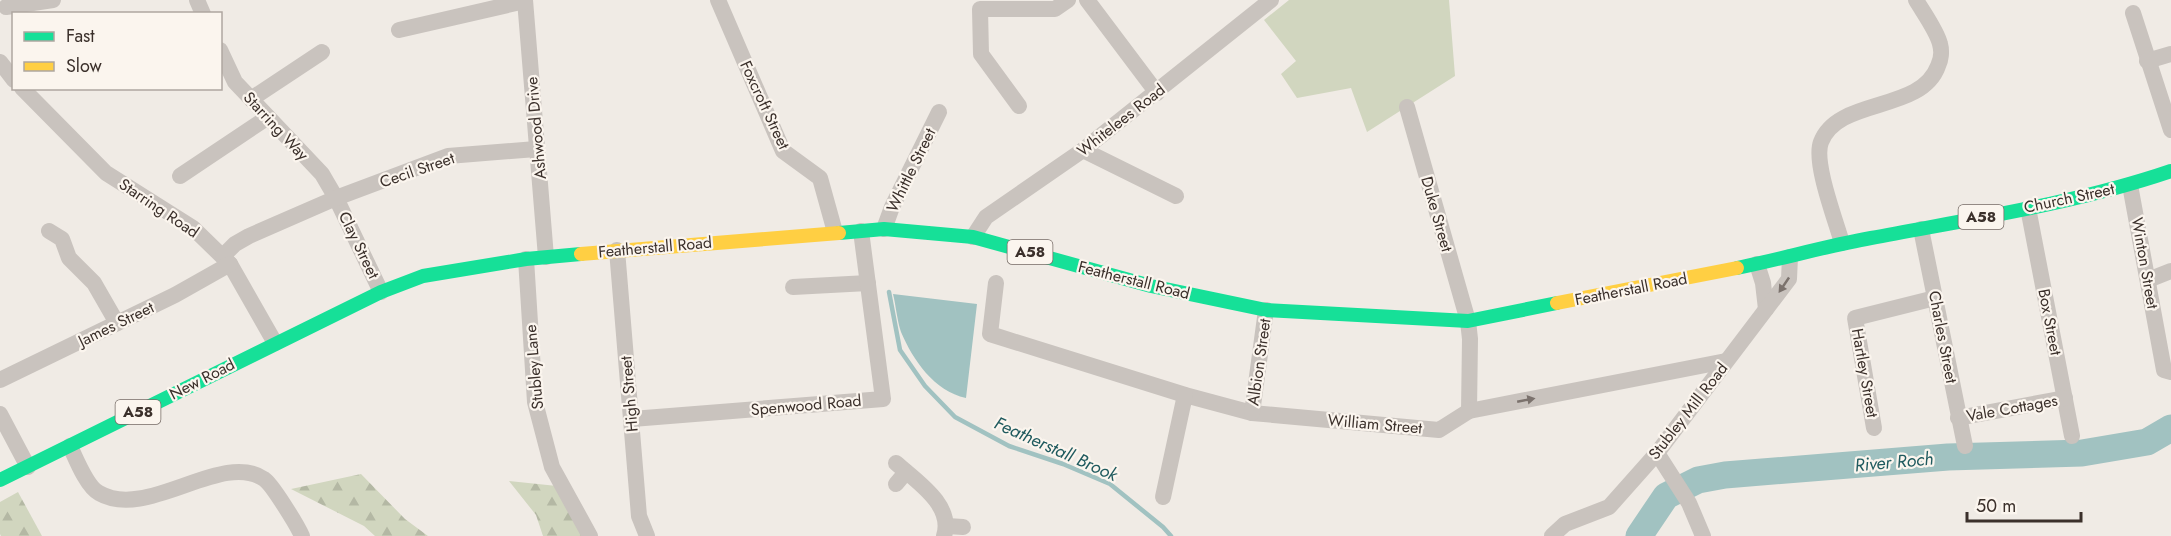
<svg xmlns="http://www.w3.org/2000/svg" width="2171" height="536" font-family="Jost,sans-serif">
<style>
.green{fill:#d1d6bf}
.forest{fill:url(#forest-firs)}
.water{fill:#a1c2c1}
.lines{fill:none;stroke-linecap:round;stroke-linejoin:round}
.stream{stroke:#a1c2c1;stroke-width:4.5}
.river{stroke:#a1c2c1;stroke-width:27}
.street{stroke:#c9c3be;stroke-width:16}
.fast{stroke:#16e098;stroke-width:14}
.slow{stroke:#ffcf43;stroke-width:14}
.oneway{fill:#7b726d}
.labels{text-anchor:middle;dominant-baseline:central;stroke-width:4.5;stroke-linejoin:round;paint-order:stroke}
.shield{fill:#fbf5ee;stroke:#756b66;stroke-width:1.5}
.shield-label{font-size:15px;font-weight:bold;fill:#3b302b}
.street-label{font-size:16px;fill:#3b302b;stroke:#fbf5ee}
.water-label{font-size:18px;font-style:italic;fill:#1f5a5e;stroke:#fbf5ee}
</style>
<defs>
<pattern id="forest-firs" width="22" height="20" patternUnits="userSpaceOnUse" patternTransform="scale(1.5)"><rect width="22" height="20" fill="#d1d6bf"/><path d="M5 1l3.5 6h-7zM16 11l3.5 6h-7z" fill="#b4b8a4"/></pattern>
</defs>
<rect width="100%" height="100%" fill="#f0ebe5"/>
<!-- green -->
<polygon class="green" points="1289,0 1449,0 1455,76 1367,132 1351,88 1297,98 1281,74 1296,61 1264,20"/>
<!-- forest -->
<g class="forest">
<polygon points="361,474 405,519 428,536 375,536 364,526 291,489"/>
<polygon points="509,481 557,486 584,536 543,536 536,515"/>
<polygon points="18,492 42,536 1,536 0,534 0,502"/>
</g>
<!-- water -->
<path class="water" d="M893 294 977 304 966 398C934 391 913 360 901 332 897 320 896 306 893 294Z"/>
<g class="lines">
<!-- stream -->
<polyline class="stream" points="889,292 900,350 925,386 955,417 1009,446 1063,464 1110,484 1163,527 1171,536"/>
<!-- river -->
<polyline class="river" points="1639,536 1666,496 1698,480 1725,475 1948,457 2082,453 2147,442 2171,428"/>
<!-- street -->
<g class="street">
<polyline points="197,0 203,14"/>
<polyline points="525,0 546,257"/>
<polyline points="718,0 783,151 820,178 835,232"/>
<polyline points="1087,0 1157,93"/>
<polyline points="6,7 53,0"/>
<polyline points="2133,13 2171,130"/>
<polyline points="399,30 525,1"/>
<polyline points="220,50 235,82 322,174 336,198 381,292"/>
<polyline points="2147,61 2171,54"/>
<polyline points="0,62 14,80"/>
<polyline points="22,88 106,173 193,228 230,264 275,343"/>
<polyline points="251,99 322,52"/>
<polyline points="1019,106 981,54 980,9 1055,9 1068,0"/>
<polyline points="1407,107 1468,321 1470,339 1469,411"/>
<polyline points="1083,150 1176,196"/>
<polyline points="180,176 268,117"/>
<polyline points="2130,185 2164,370 2171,372"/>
<polyline points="2028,208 2072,436"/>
<polyline points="884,229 892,207 939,112"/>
<polyline points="1921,229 1965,446"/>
<polyline points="49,231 62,239 69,258 94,283 117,323"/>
<polyline points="973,237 986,217 1083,150 1271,0"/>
<path d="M1842 243C1836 221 1813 162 1821 142 1838 97 1921 113 1938 66 1941 60 1942 51 1940 44 1937 31 1923 12 1916 0"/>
<polyline points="617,250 639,516 647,536"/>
<polyline points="223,256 235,244 249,236 336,198 448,156 536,149"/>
<polyline points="526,259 535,402 552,467 590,536"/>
<polyline points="1757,264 1763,283 1766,309"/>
<polyline points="2148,280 2171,271"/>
<polyline points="996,283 990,334 1185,395 1252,413 1439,430 1469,411 1726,361"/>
<polyline points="793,287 868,283"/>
<polyline points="0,380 175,295 230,264"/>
<polyline points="1252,413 1266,310"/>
<polyline points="0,414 28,467"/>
<polyline points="1958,418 2065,398"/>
<polyline points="632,419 883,399 861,231"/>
<polyline points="1874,428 1855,318 1935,298"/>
<path d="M70 446C76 459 87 487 99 493 147 521 222 450 264 479 272 484 297 525 302 536"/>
<polyline points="1657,453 1689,503 1703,536"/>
<path d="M896 463C916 481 954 505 944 536"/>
<polyline points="896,484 906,472"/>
<polyline points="1163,497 1185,395"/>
<polyline points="947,526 963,527"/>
<polyline points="1552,536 1565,524 1609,507 1657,453 1789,279 1790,257"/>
</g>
<!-- fast -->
<g class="fast">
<polyline points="839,233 884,229 973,237 1151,286 1266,310 1468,321 1557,303"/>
<path d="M1737 268C1782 259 1826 246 1871 238 1971 219 2074 204 2171 171"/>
<polyline points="0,480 381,292 423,276 526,259 581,254"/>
</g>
<!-- slow -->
<g class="slow">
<polyline points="581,254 839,233"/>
<polyline points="1557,303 1737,268"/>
</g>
</g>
<!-- one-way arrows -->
<defs><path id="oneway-solid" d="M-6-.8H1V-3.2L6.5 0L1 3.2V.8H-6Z" transform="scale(1.5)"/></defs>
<g class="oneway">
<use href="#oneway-solid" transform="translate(1784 285) rotate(124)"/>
<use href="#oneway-solid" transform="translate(1526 400) rotate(-11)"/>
</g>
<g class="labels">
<!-- shield labels -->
<g class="shield">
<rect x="1958.5" y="205" width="45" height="24" rx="4.5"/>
<rect x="1007.5" y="240" width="45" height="24" rx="4.5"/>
<rect x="115.5" y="400" width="45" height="24" rx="4.5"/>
</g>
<g class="shield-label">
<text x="1981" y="217">A58</text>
<text x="1030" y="252">A58</text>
<text x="138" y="412">A58</text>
</g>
<!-- street labels -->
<g class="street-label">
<text transform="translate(765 105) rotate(65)">Foxcroft Street</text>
<text transform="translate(1121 120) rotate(-38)">Whitelees Road</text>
<text transform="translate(276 126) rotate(47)">Starring Way</text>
<text transform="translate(536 128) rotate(-95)">Ashwood Drive</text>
<text transform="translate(417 170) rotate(-19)">Cecil Street</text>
<text transform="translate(911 170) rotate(-64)">Whittle Street</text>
<text transform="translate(2069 198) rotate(-12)">Church Street</text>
<text transform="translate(159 208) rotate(34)">Starring Road</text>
<text transform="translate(1437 214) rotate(74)">Duke Street</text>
<text transform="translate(359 245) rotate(64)">Clay Street</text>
<text transform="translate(655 247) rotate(-5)">Featherstall Road</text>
<text transform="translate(2145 263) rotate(80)">Winton Street</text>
<text transform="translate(1134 280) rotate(14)">Featherstall Road</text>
<text transform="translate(1631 289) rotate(-11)">Featherstall Road</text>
<text transform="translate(2050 322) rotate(79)">Box Street</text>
<text transform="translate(116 324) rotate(-26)">James Street</text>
<text transform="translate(1943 337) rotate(79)">Charles Street</text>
<text transform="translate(1259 362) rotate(-82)">Albion Street</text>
<text transform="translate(534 367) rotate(-95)">Stubley Lane</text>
<text transform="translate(1865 373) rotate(80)">Hartley Street</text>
<text transform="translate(202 379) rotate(-27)">New Road</text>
<text transform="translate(629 394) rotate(-95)">High Street</text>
<text transform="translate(806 405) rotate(-5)">Spenwood Road</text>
<text transform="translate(2012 408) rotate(-10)">Vale Cottages</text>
<text transform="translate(1688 411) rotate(-52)">Stubley Mill Road</text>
<text transform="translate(1375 424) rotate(5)">William Street</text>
</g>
<!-- water labels -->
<g class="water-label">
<text transform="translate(1056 449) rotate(24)">Featherstall Brook</text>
<text transform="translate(1894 462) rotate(-5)">River Roch</text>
</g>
</g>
<!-- legend -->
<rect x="12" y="12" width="210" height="78" fill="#fbf5ee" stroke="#aea6a0" stroke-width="1.5"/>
<rect x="24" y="32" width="30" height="9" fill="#16e098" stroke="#aea6a0" stroke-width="1.5"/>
<text x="66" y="42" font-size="18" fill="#3b302b">Fast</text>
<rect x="24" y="62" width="30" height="9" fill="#ffcf43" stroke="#aea6a0" stroke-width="1.5"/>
<text x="66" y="72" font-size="18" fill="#3b302b">Slow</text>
<!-- scale -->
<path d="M1967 512v9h114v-9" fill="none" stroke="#3b302b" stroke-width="3"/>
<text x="1976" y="512" font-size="18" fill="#3b302b" stroke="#fbf5ee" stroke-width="4.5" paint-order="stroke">50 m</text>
</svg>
